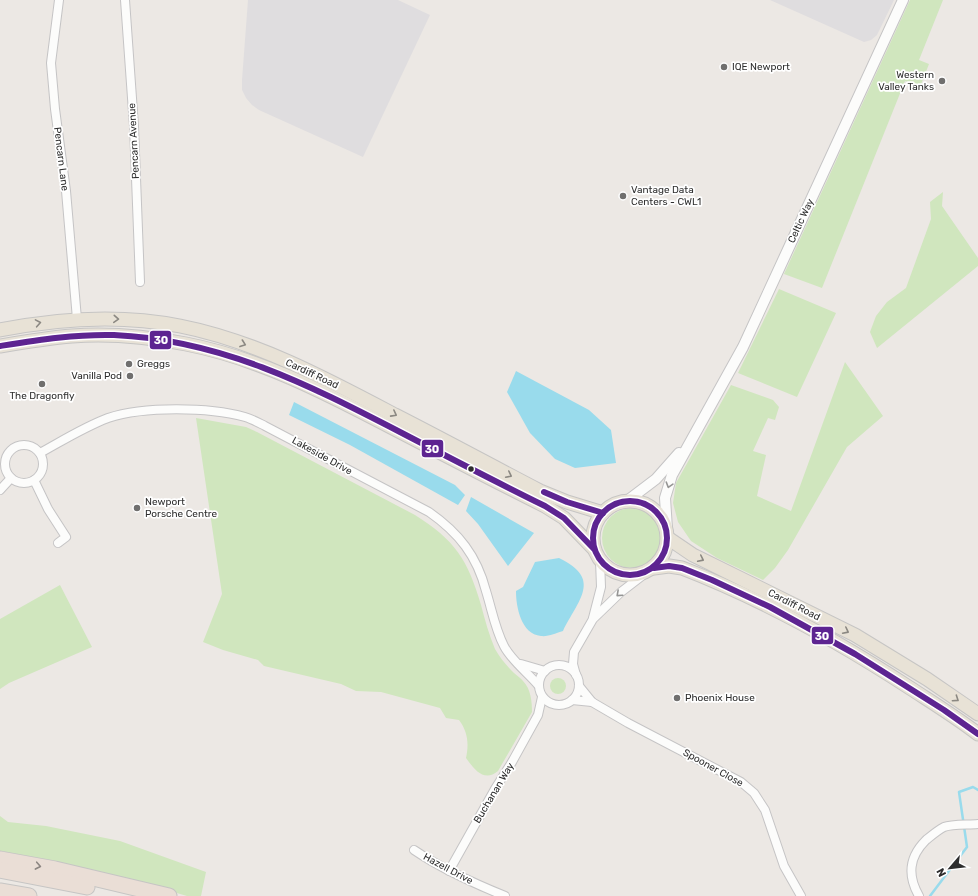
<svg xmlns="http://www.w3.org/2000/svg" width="978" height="896" font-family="Rubik,sans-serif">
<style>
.industrial{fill:#dfdddf}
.green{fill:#d0e6be}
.water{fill:#99dbec}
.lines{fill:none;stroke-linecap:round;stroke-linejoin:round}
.stream{stroke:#99dbec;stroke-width:2.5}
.minor-casing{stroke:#c5c4c5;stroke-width:10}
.tertiary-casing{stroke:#c5c4c5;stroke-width:12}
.primary-casing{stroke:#c6c5c4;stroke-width:15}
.motorway-casing{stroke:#c6c5c4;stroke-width:17}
.minor{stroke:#fcfcfb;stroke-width:8}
.tertiary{stroke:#fcfcfb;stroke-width:10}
.primary{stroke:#e8e2d6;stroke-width:13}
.motorway{stroke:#eaded6;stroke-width:15}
.bus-1-casing{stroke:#fff;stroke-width:9}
.bus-1{stroke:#5d2491;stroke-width:6}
.oneway{stroke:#8b8882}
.oneway2{stroke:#959594}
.oneway3{stroke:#8c8682}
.poi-dot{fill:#706f6e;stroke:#fff;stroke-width:1.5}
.bus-dot{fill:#2e2e2e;stroke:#fff;stroke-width:1.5}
.labels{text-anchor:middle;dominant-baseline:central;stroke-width:3.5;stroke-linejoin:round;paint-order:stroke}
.poi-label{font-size:10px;fill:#2e2e2e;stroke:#fff;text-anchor:start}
.street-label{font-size:10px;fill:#2e2e2e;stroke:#fff}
.line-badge{stroke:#fff;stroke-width:1.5}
.badge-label{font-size:11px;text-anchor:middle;font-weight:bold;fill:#fff}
</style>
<rect width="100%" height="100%" fill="#ece8e4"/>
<!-- industrial -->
<g class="industrial">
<polygon points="248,0 398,0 430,15 363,157 259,110 252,105 246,98 242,90 242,80"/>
<polygon points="770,0 894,0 877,35 871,40 864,42"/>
</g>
<!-- green -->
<g class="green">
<polygon points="910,0 943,0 919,60 929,64 920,87 905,81 822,288 784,274"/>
<polygon points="943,192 942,206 978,258 978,266 877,348 870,332 876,316 887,302 906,288 931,219 930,202"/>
<polygon points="779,289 836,313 797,397 738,373"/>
<polygon points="845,362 883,416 847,447 788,550 775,568 763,580 717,558 691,541 678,522 673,503 676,483 731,385 773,400 779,407 775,420 768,418 753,451 766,455 757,496 791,511"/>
<path d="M196 418 246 427 257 432 415 515C455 540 468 560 481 605 485 620 489 635 495 649 500 658 507 666 514 673 517 676 521 678 523 681 531 689 532 702 532 712L498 771C484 783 474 769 466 758 469 744 468 732 459 720L446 718 440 708 381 692 356 691 341 684 264 666 258 660 223 650 203 642 222 594Z"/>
<circle cx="632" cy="538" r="30"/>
<polygon points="60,585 92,647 9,683 0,689 0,619"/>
<circle cx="558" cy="686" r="8"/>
<polygon points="0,816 8,822 46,826 120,841 206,872 201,896 187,896 153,886 82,868 0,851"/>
</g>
<!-- water -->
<g class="water">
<polygon points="516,371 589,410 611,430 616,463 575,468 555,459 530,433 507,392"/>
<polygon points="294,402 455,485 465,495 458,505 350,445 289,415"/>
<polygon points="471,497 534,533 508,566 478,524 466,511"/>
<path d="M559 558C603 579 578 600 563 631 556 633 548 637 541 636 521 634 516 607 516 591L523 587 535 562Z"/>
</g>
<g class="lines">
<!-- stream -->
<polyline class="stream" points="930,896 967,847 959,792 973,787 978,790"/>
<defs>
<g id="minor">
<polyline points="59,0 51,63 55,109 66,191 77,319"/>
<polyline points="125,0 134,126 140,282"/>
<circle cx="24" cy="464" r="19"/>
<path d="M40 453C62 441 84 427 108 418 144 406 209 407 245 417 252 419 259 423 265 426L429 512C459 533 477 556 486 591 492 610 495 629 504 646 511 660 528 673 538 685"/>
<polyline points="34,480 48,509 66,537 58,543"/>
<polyline points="0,490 11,478"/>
<polyline points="593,618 601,587 600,560"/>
<polyline points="521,664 545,671"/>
<circle cx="559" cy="685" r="20"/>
<polyline points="576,675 573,664 574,652 593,619 621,592 647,572"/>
<polyline points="579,686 592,702 628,723 741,782 754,793 765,810 784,866 801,896"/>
<polyline points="572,700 592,702"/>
<path d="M414 850C442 869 473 883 505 896"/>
<polyline points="449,871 495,789 512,762 538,715 542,697"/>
<path d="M919 896C907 875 909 857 926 840 931 836 938 830 944 827 952 824 969 825 978 824"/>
</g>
<g id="tertiary">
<polyline points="627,501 656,479 679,453"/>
<polyline points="667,529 665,498 672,475 743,347 903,0"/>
</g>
<g id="primary">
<path d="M0 330C60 318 120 314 180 326 256 341 327 379 395 415 444 440 492 466 540 491L567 502 603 513"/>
<path d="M0 346C24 342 48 338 72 336 109 333 149 337 186 344 258 358 324 392 389 426 441 453 493 480 545 506L564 518 594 549"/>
<circle cx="630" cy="538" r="37"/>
<polyline points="668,538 693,555 855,635 927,679 978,714"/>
<path d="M654 568 669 566 682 568C762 599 838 641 910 688 933 703 956 717 978 734"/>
</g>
<g id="motorway">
<polyline points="0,859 55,869 169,896"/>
<polyline points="0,870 87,887"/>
<polyline points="0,891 29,896"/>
</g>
</defs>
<!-- minor casing -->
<use href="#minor" class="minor-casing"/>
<!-- tertiary casing -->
<use href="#tertiary" class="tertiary-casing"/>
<!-- primary casing -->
<use href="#primary" class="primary-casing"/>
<!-- motorway casing -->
<use href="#motorway" class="motorway-casing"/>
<!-- minor -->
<use href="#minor" class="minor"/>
<!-- tertiary -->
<use href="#tertiary" class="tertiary"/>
<!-- primary -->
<use href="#primary" class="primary"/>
<!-- motorway -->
<use href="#motorway" class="motorway"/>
<defs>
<g id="bus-1">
<path d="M0 346C38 340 75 334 114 335 221 340 307 384 400 432 448 457 496 482 545 506L564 518 594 549"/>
<polyline points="544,492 567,502 603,513"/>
<circle cx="630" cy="538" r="37"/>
<polyline points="654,568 669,566 682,568 712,580 770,607 855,654 944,710 978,734"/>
</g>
</defs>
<!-- bus-1 casing -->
<use href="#bus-1" class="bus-1-casing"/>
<!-- bus-1 -->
<use href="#bus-1" class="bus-1"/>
</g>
<!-- one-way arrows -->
<defs><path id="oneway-chevron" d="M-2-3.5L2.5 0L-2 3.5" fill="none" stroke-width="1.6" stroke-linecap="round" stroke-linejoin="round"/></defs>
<g class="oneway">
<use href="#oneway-chevron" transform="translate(116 319) rotate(4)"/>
<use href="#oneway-chevron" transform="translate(38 323) rotate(-10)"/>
<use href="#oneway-chevron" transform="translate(243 344) rotate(20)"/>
<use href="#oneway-chevron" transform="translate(394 414) rotate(28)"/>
<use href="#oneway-chevron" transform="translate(509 475) rotate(27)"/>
<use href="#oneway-chevron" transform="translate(701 559) rotate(26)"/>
<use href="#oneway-chevron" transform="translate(846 631) rotate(27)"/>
<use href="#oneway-chevron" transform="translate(956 699) rotate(34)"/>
</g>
<g class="oneway2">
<use href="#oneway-chevron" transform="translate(669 485) rotate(107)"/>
<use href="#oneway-chevron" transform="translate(619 594) rotate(138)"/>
</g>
<use class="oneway3" href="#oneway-chevron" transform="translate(38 866) rotate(11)"/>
<!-- markers -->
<g class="poi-dot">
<circle cx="724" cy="67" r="4"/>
<circle cx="942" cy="81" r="4"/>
<circle cx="623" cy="196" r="4"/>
<circle cx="129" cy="364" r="4"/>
<circle cx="130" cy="376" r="4"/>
<circle cx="42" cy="384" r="4"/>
<circle cx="137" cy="508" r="4"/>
<circle cx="677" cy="698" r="4"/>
</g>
<circle class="bus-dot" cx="471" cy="469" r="3.5"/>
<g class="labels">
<!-- poi labels -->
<g class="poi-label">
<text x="732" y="67">IQE Newport</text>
<text x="934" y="75" text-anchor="end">Western<tspan x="934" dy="12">Valley Tanks</tspan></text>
<text x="631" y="190">Vantage Data<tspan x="631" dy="12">Centers - CWL1</tspan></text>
<text x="137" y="364">Greggs</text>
<text x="122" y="376" text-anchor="end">Vanilla Pod</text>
<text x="42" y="396" text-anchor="middle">The Dragonfly</text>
<text x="145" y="502">Newport<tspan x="145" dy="12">Porsche Centre</tspan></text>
<text x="685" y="698">Phoenix House</text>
</g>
<!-- street labels -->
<g class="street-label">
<text transform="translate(134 141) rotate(-93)">Pencarn Avenue</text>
<text transform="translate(61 159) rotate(83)">Pencarn Lane</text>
<text transform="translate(801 221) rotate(-65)">Celtic Way</text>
<text transform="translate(312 374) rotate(25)">Cardiff Road</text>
<text transform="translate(322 456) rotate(29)">Lakeside Drive</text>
<text transform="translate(794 605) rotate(27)">Cardiff Road</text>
<text transform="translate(713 768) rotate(29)">Spooner Close</text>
<text transform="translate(494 793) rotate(-59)">Buchanan Way</text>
<text transform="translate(448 869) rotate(28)">Hazell Drive</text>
</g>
</g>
<g class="line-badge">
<rect x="149" y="330" width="23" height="20" rx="4" fill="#5d2491"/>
<rect x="421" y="439" width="23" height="19" rx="4" fill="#5d2491"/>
<rect x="811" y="626" width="23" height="19" rx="4" fill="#5d2491"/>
</g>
<g class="badge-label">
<text x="161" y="344">30</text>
<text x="432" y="453">30</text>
<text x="822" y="640">30</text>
</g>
<!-- north arrow -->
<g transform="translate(950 868) rotate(242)" stroke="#ffffff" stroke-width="3" paint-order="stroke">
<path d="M0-3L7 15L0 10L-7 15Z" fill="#2e2e2e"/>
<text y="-6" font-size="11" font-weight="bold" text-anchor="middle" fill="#2e2e2e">N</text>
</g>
</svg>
